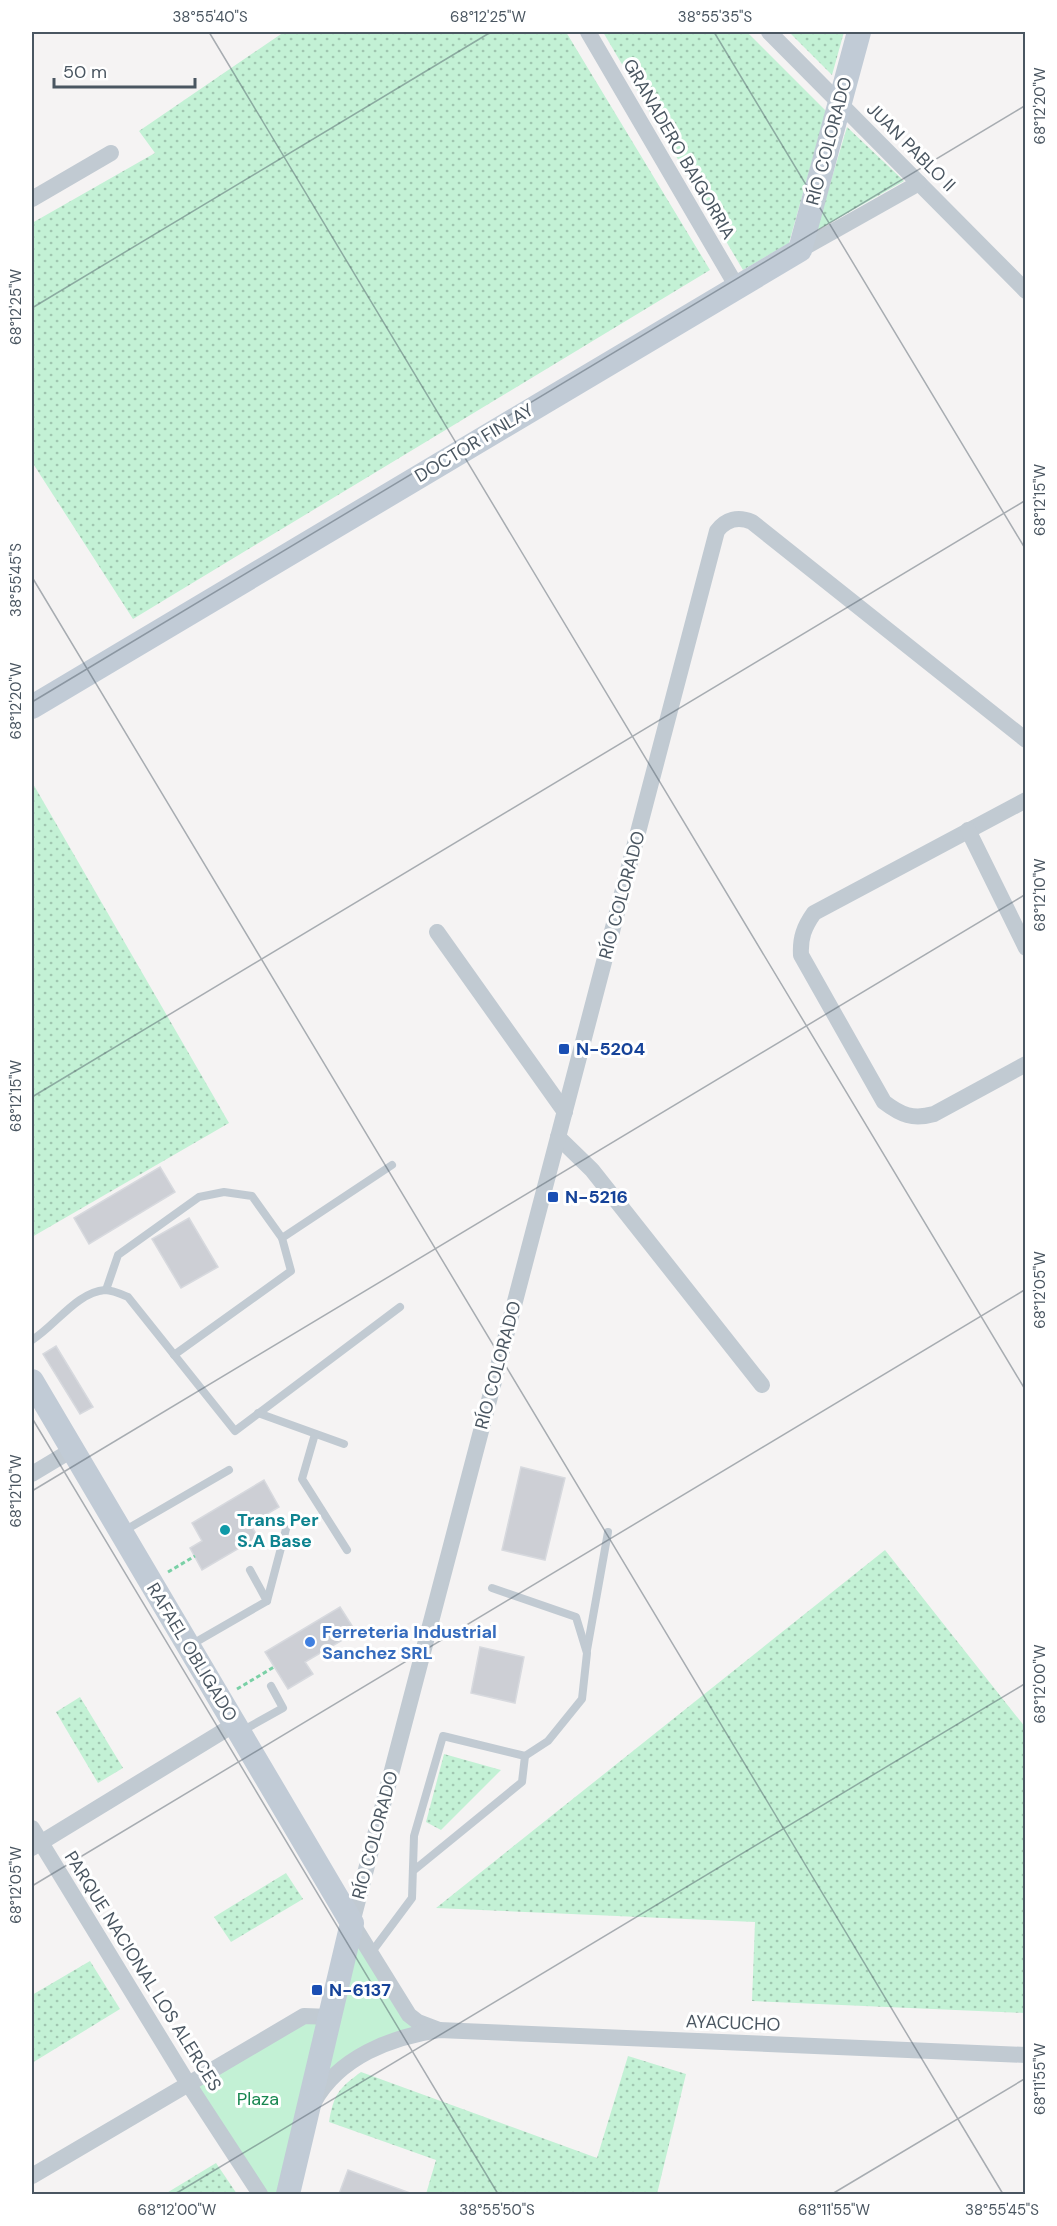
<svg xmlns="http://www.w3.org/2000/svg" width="1057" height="2226" font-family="'DM Sans',sans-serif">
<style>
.grass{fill:url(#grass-dots)}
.green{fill:#c3f1d5}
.building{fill:#cdcfd5;stroke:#d7d9de;stroke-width:1.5}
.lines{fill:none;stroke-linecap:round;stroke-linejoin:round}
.path{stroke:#7ad0a6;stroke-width:3;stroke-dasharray:4.5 3;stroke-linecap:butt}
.lane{stroke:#c1cad2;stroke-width:8}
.street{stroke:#c1cad2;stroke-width:16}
.secondary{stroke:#c1cbd6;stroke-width:24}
.ticks{fill:none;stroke:#4a5661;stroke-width:1.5;stroke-opacity:0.45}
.transit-dot{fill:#1a4fb4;stroke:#fff;stroke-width:2}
.culture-dot{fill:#0f9aa8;stroke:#fff;stroke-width:2}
.shop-dot{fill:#3f7fe0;stroke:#fff;stroke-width:2}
.labels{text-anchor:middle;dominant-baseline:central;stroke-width:6;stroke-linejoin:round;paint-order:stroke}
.street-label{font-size:18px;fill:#4a5661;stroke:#fff}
.transit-label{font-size:18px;font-weight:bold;fill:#164399;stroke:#fff;text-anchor:start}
.culture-label{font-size:18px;font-weight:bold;fill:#0d838f;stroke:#fff;text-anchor:start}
.shop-label{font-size:18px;font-weight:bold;fill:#366cbe;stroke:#fff;text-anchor:start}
.park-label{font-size:18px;fill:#17864f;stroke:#fff}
.neatline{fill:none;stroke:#4a5661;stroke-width:2}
.ticks-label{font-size:15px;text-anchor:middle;fill:#4a5661}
</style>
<defs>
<pattern id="grass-dots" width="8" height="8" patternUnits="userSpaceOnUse" patternTransform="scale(1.5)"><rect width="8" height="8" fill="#c3f1d5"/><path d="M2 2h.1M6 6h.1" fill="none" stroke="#a0c6b0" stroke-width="1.8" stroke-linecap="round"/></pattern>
</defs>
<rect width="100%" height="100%" fill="#f5f3f3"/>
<!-- grass -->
<g class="grass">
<polygon points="284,32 566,32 710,270 133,619 32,462 32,223 155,153 139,131"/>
<polygon points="603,32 747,32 826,111 789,243 743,270"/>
<polygon points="789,32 844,32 832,75"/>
<polygon points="847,127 904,181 816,231"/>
<polygon points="32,782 229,1123 32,1237"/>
<polygon points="885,1550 1025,1727 1025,2013 752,2001 755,1922 436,1908"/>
<polygon points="80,1697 123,1768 98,1783 56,1712"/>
<polygon points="444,1754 501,1770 441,1830 426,1822"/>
<polygon points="286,1873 303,1899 231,1942 214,1917"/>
<polygon points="90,1961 120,2009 32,2063 32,1995"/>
<path d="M628 2056 686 2074 657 2194H426L436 2160 329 2122C334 2094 338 2089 361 2072L597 2158Z"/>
<polygon points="216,2163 237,2194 165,2194"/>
</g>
<!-- green -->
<g class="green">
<polygon points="357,1943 419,2029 324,2077"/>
<polygon points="306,2021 321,2023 278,2194 268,2194 197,2085"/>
</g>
<!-- building -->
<g class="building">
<polygon points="160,1167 175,1192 89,1244 74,1218"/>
<polygon points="189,1218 218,1267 181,1288 152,1239"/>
<polygon points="56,1346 93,1407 80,1414 43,1354"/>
<polygon points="521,1467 565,1478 545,1560 502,1550"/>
<polygon points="264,1480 279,1507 250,1524 258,1537 202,1570 190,1548 202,1541 192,1523"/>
<polygon points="340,1607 356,1632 305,1662 313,1674 288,1689 265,1652"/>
<polygon points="480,1647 524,1657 515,1703 471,1693"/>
<polygon points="348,2170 410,2193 410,2194 339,2194"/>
</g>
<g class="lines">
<!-- path -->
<g class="path">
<polyline points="168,1572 195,1556"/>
<polyline points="237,1689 274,1667"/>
</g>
<!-- lane -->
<g class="lane">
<polyline points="106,1290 118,1255 199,1197 224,1192 252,1196 282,1238"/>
<path d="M32 1340C55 1326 77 1292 105 1290 112 1290 121 1294 128 1297L235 1431 400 1307"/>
<polyline points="174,1355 291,1271 282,1238 392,1165"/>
<polyline points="258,1413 344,1444"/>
<polyline points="315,1434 302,1479 347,1550"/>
<polyline points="122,1532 229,1470"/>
<polyline points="492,1588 576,1617 587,1653 582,1699 548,1741 525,1756"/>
<polyline points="267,1601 286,1529"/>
<polyline points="189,1646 267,1601 250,1570"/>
<polyline points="587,1650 608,1532"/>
<polyline points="240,1732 283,1708 271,1686"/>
<polyline points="371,1953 412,1898 414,1836 443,1736 525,1756 522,1782 413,1871"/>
</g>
<!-- street -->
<g class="street">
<polyline points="588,32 737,287"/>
<polyline points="769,32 1026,291"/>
<polyline points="32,199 111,153"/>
<polyline points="800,250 919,183"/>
<path d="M1026 800 814 913C804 927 800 938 801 955L884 1102C901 1115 913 1120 934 1114L1026 1064"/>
<polyline points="968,830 1026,948"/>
<polyline points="437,932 565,1112"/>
<polyline points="558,1137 592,1170 762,1385"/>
<polyline points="32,1474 72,1450"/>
<polyline points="32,1828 187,2082 260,2194"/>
<polyline points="32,1848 235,1724"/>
<path d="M439 2030 418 2022 409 2015 352 1923 717 531C726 519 738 516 752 522L1026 740"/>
<path d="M314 2102C339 2057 391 2037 439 2030L1026 2055"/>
<polyline points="32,2176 304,2016 330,2017"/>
</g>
<!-- secondary -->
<g class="secondary">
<polyline points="32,707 800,250 859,32"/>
<polyline points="32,1381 352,1923 288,2194"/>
</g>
</g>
<!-- ticks -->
<path class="ticks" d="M209 32 1026 1391M714 32 1026 550M32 308 491 32M32 577 1003 2194M32 702 1026 105M32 1097 1026 500M32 1418 498 2194M32 1491 1026 894M32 1886 1026 1289M175 2194 1026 1683M832 2194 1026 2078"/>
<!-- markers -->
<g class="transit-dot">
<rect x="558" y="1043" width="12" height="12" rx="3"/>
<rect x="547" y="1191" width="12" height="12" rx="3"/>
<rect x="311" y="1984" width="12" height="12" rx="3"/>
</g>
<circle class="culture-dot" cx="225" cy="1530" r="6"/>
<circle class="shop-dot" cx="310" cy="1642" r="6"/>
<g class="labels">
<!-- street labels -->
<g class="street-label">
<text transform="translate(829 141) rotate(-75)">RÍO COLORADO</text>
<text transform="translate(911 147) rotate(45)">JUAN PABLO II</text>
<text transform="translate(679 149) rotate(60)">GRANADERO BAIGORRIA</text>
<text transform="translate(474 443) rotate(-31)">DOCTOR FINLAY</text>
<text transform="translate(622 895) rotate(-75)">RÍO COLORADO</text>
<text transform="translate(498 1365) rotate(-75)">RÍO COLORADO</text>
<text transform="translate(192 1652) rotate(59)">RAFAEL OBLIGADO</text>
<text transform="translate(375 1835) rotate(-75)">RÍO COLORADO</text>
<text transform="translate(143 1971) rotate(58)">PARQUE NACIONAL LOS ALERCES</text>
<text transform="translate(733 2023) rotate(2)">AYACUCHO</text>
</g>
<!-- transit labels -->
<g class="transit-label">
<text x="576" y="1049">N-5204</text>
<text x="565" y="1197">N-5216</text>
<text x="329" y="1990">N-6137</text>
</g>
<!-- culture labels -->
<g class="culture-label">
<text x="237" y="1520">Trans Per<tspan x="237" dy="21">S.A Base</tspan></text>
</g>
<!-- shop labels -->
<g class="shop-label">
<text x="322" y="1632">Ferreteria Industrial<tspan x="322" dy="21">Sanchez SRL</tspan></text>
</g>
<!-- park labels -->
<g class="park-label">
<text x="258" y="2099">Plaza</text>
</g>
</g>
<!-- border -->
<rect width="1057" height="2226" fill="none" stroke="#ffffff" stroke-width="66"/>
<!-- scale -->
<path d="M54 78v9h141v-9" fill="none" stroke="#4a5661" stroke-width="3"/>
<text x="63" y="78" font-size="18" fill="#4a5661" stroke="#ffffff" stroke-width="4.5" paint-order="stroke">50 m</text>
<rect x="33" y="33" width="991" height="2160" class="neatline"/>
<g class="ticks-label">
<text x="210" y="22">38°55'40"S</text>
<text x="488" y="22">68°12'25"W</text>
<text x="715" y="22">38°55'35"S</text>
<text transform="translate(1040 106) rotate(-90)" y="5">68°12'20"W</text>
<text transform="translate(16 307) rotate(-90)" y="5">68°12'25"W</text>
<text transform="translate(1040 500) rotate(-90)" y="5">68°12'15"W</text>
<text transform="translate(16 580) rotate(-90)" y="5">38°55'45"S</text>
<text transform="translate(16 701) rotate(-90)" y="5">68°12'20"W</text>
<text transform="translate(1040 895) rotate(-90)" y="5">68°12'10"W</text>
<text transform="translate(16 1096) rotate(-90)" y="5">68°12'15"W</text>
<text transform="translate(1040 1290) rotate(-90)" y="5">68°12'05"W</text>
<text transform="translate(16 1491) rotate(-90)" y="5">68°12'10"W</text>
<text transform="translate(1040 1684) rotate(-90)" y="5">68°12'00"W</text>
<text transform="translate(16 1885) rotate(-90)" y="5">68°12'05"W</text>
<text transform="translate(1040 2079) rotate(-90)" y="5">68°11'55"W</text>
<text x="177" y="2215">68°12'00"W</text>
<text x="497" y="2215">38°55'50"S</text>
<text x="834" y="2215">68°11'55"W</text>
<text x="1002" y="2215">38°55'45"S</text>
</g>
</svg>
